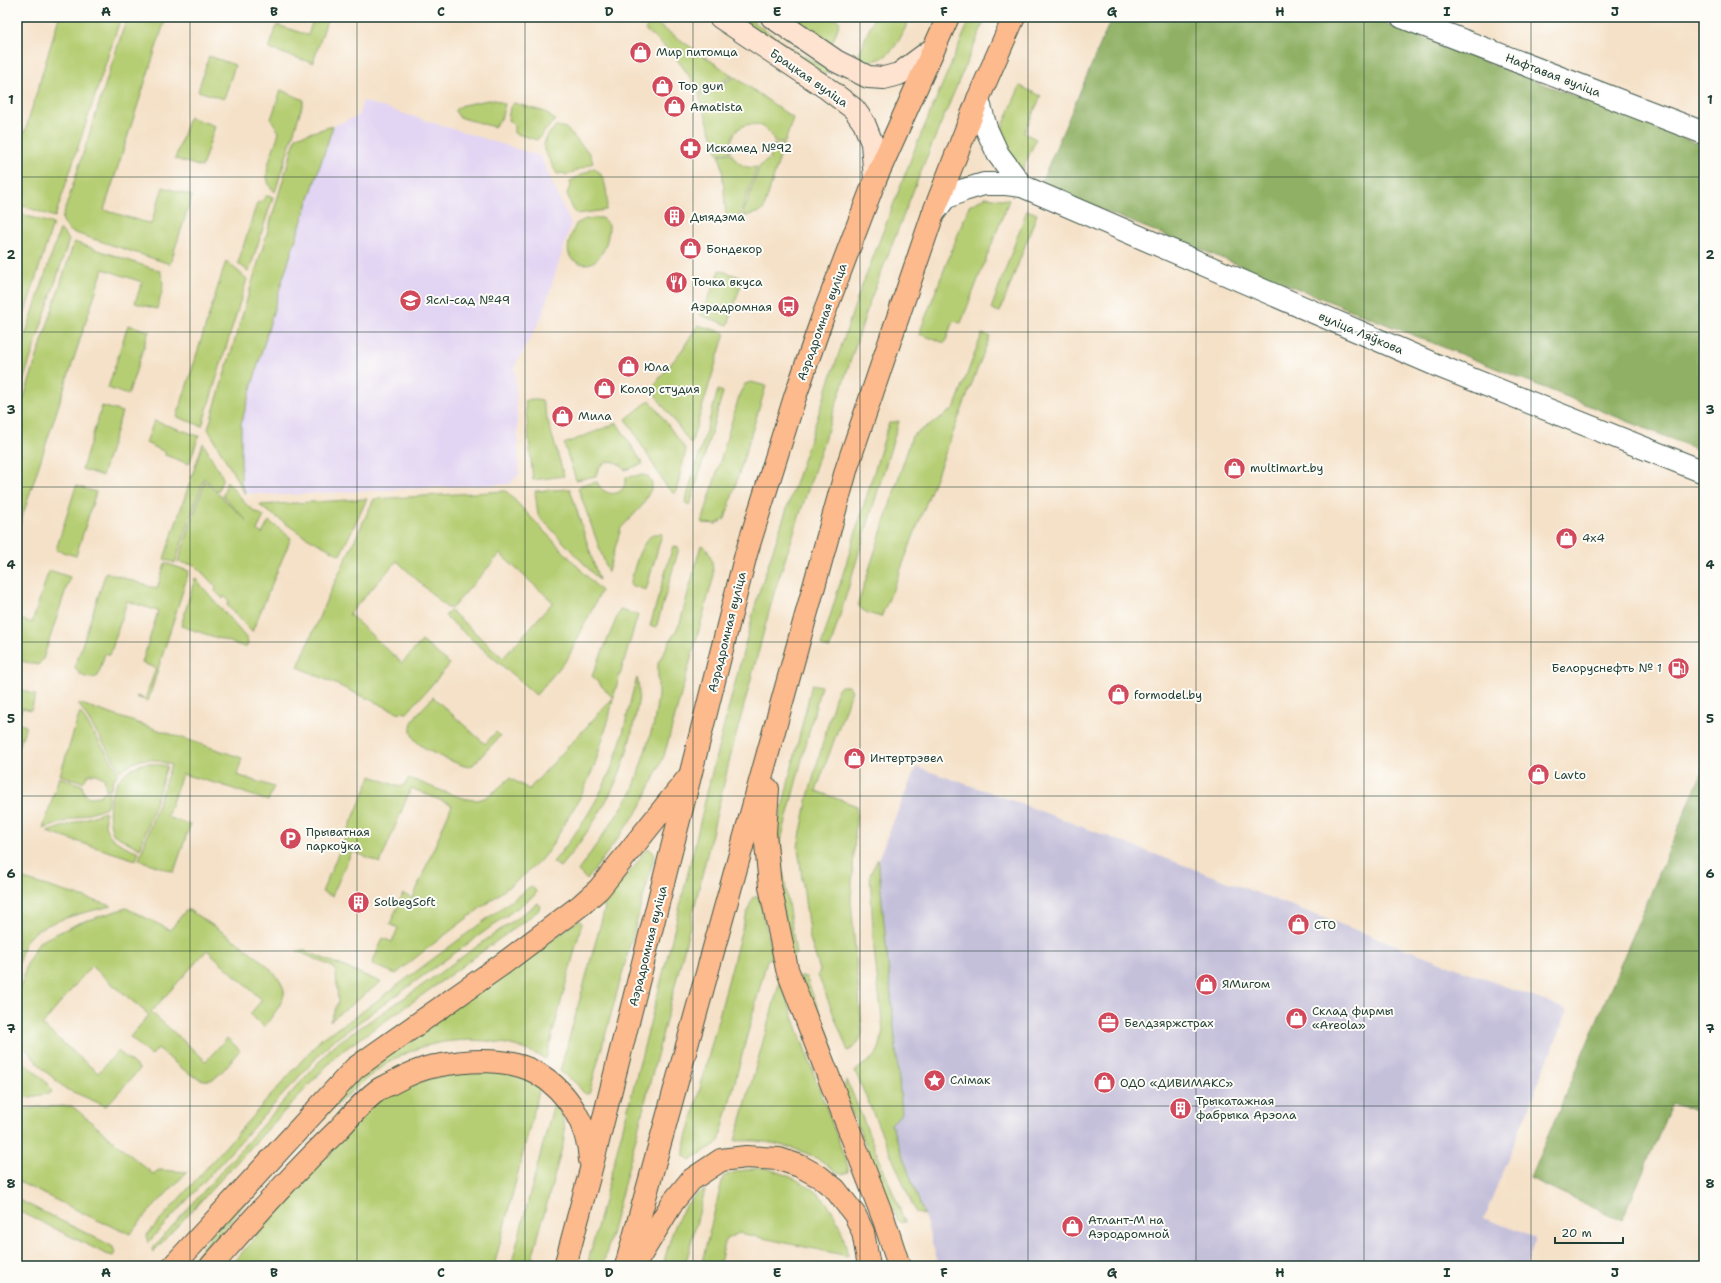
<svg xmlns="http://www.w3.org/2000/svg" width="1721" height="1283" font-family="'Shantell Sans',sans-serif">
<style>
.built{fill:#e2d4f3}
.industrial{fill:#c5c0da}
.green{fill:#b6ce73;stroke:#6a8654}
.forest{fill:#90b165;stroke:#58774c}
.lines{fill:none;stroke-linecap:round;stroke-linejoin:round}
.street-casing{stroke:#3f564a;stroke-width:24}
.secondary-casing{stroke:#3f564a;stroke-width:24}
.primary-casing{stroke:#3f564a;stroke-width:24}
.street{stroke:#fff;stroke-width:22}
.secondary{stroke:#fee3d1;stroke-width:22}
.primary{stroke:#fcba8d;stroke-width:22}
.grid{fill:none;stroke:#1f3d34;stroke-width:1;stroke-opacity:0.55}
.labels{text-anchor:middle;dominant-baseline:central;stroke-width:4;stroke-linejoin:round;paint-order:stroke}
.poi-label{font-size:12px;fill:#1f3d34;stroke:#fdfcf7;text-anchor:start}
.street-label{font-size:12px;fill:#1f3d34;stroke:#fdfcf7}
.neatline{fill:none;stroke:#1f3d34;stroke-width:1.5}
.grid-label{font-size:13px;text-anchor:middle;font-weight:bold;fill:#1f3d34}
</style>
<rect width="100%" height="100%" fill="#fdfcf7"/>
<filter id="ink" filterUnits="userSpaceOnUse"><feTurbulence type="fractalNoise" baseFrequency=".025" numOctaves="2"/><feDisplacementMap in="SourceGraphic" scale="8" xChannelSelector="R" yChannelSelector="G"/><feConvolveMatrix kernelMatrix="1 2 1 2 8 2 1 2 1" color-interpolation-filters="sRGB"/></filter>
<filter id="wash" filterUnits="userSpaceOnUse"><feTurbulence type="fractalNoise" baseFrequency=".012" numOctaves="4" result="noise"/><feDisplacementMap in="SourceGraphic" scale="16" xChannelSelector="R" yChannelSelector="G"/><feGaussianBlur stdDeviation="0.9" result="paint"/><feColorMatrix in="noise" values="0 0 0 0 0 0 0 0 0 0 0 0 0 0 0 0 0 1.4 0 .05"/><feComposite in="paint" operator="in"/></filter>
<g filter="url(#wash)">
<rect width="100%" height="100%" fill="#f5e1c8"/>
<!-- built -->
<polygon class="built" points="363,101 540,156 571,224 541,319 515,365 519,474 510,484 282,495 246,493 241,483 241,424 282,281 333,126 358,116"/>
<!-- industrial -->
<polygon class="industrial" points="916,767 995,794 1568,1010 1484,1218 1536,1238 1526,1266 939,1266 924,1215 891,1124 902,1113 878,859"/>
<!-- green -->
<g class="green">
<polygon points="59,17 121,17 55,217 17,204 17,129 25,132"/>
<polygon points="127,17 166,17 104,210 151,224 163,187 192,196 170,264 69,231 62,219"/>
<polygon points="314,17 328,17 313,63 269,49 277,25 308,35"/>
<polygon points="739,17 747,17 797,53 825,67 827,70 825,76"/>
<polygon points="793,17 833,17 840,22 831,46"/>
<path d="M874 17H910C900 40 889 69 857 59Z"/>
<polygon points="971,17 986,17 925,161 871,298 774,593 731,754 686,942 603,1266 587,1266 673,935 714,764 758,595 857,299 914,151"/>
<path d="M651 20 733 76 699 94C685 65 669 49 645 30Z"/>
<polygon points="209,56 235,65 224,99 198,91"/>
<path d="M735 77 793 118 785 142H774C768 116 728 118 731 151L718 154 699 96Z"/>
<polygon points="1020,86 1041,96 1024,133 1036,139 1021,173 1012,164 1001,135 1003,126"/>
<path d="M281 90 304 100 275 192C257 178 275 149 279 132L271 119Z"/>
<polygon points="488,100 495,100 505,104 501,119 494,127 459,117 455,111 456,109 463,105"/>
<polygon points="514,103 545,112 555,120 537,140 514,133 514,125 508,120 510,107"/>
<polygon points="189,117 215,126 202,167 175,159"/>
<polygon points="333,126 282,281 241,424 241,483 246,493 245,494 208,429 296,137"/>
<path d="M557 126 566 128 590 154 593 163 567 175 562 173 557 174 544 150C543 140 549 132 557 126Z"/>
<polygon points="784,144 763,211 742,217 759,167 769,159 772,154 773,145"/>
<path d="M731 153C737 164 745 169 757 167L739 218 724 224 726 217 722 166 719 155Z"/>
<path d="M594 168C606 174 609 199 606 210L577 214 572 208 567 193 571 185 570 181Z"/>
<polygon points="266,196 273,197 249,272 238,263 257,203 262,201"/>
<polygon points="986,197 1009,200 961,323 953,321 945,343 919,334 969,206"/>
<polygon points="1027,210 1037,214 1000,312 991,309"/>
<polygon points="17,213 53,224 17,337"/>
<path d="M594 218H602L609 225C609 242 600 272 577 262 573 260 570 258 569 254 566 245 573 231 576 224L586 219Z"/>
<polygon points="60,229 69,240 17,400 17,361"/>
<path d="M74 242 160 271C166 286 161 294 157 309L135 303 142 282 103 269 17 533V419Z"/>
<polygon points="226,261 247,279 202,426 177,417"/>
<polygon points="719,270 743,278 728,325 700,315 716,281"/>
<polygon points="128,325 149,331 128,395 108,388"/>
<polygon points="698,325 725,333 691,444 651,389 682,350"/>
<path d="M982 334 990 336 894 587 881 617C872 614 862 613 858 604L912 436 954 409Z"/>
<polygon points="751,382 766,386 725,519 716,524 702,523 740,393 745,384"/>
<polygon points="718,390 723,392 690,505 685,503"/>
<polygon points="531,399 542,401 564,476 533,480 525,401"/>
<polygon points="650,400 686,450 676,492 673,493 666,486 626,419"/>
<polygon points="102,406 122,412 102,476 82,469"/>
<polygon points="154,421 199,436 189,464 165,455 165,452 146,443"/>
<polygon points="899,421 830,648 821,646 889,423"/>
<path d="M617 423 643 464 625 470C615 456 599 460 596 476L576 480 564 444Z"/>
<polygon points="203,443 223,478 218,491 204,478 175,563 164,559"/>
<path d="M644 475 649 477 652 484V487L642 506 621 528 608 572 578 488 581 485 597 482C605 499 626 497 626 477Z"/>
<path d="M205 481 247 521 223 496 227 481C239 495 246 509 264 516L257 530 262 534 269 521 291 538 252 632 227 605 229 601 224 596 223 599 215 591 216 587 195 565 178 562Z"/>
<polygon points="76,486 96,492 76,556 56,550"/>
<polygon points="570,489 599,580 538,515 535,491"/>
<polygon points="506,491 601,591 568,658 536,695 445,616 450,610 503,658 553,602 500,554 452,608 447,608 397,561 349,614 402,663 422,641 450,664 407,713 397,712 298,667 326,601 374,499"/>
<polygon points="367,499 340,555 301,534 259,505"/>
<path d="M653 534H662L646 590 630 585C635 567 638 546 653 534Z"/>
<path d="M701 545C713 551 713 568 713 579L664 756 640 808 587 880 578 871 619 812 633 790 654 723 658 696V663L680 623Z"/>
<polygon points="673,546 679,548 656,628 650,626"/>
<path d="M165 563 189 571 148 701 136 697 137 696 145 699 156 668 142 663 158 611 127 601 110 655 105 653 98 676C90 681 79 676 75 667L106 572 157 589Z"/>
<polygon points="49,570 70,577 43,659 38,665 17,660 17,618 32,623"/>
<polygon points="195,578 247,639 248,645 245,647 181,626"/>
<path d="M620 610 638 615 613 698 609 718 595 764 582 794 549 850 538 863 524 875 420 954 396 974 372 964 383 938 392 942 398 928 390 924 403 894 413 898 452 805 411 788 380 863 352 851 332 896 322 892 371 776 400 787 405 784 409 778C423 783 463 801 477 800 489 799 501 785 510 778L530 790V788L613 698 592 676Z"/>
<path d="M637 678C641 691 638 704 635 718 630 741 624 767 613 788 599 816 580 844 560 867L553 862C584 825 608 786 621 740 627 720 630 698 637 678Z"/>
<polygon points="812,684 821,686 781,840 782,865 796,954 790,957 775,856 778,825"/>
<path d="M841 686H848L852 690 816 791 857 806 851 900 862 1031C861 1042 857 1046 848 1051L818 975 820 970 810 939 798 847 808 797 837 691Z"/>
<polygon points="17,688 36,695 31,710 22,708 17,723 26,726 18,750 17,750"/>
<path d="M433 697 485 744 496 732 500 736 473 765 468 766H464C448 759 403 746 412 723 415 714 427 705 433 697Z"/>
<path d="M78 703 242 758 237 775 274 787 268 801 222 785 182 774 167 817 190 825 174 872 139 860 171 765C157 760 145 756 131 764 127 766 124 767 121 771Z"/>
<polygon points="80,712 119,772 113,781 110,790 106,789 104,778 96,774 89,774 83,782 60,775"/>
<path d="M148 763 167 766 140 849 113 834C103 804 113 768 148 763Z"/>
<polygon points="59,777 82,785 84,793 89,797 100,796 105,791 109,793 107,807 43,829"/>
<path d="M105 812C102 839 118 843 139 852L136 860 47 832Z"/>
<polygon points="650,849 653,852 654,858 589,1094 586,1094 582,1091 577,1084 560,1071 605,908 601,902 635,866 645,850"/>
<polygon points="878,859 902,1113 891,1124 924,1215 916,1213 855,1071 871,1059 877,1053 880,1046 883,1030 874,948 870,874"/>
<path d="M17 877 112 906C90 911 38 922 26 941 22 948 20 959 17 968Z"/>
<polygon points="531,886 536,891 535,895 329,1044 148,1243 146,1236 321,1039 355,1017"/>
<polygon points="759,896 772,956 771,958 767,960 719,1142 690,1160 684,1156 684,1150 741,932 752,898"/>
<polygon points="538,903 540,906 538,911 428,991 338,1054 153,1252 152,1249 333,1046 414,991"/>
<path d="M126 908 170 930 186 910H189C211 925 278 964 284 990 286 1000 270 1019 264 1027L250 1014 262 1000 207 950 151 1012 206 1061 227 1038 240 1050C232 1059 224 1071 215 1078 200 1089 170 1058 158 1048L151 1056 130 1037 149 1015 91 966 42 1025 98 1073 118 1051 140 1069 106 1106 66 1089 44 1070 18 1040 17 998 28 961 39 942 79 923Z"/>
<path d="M579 920 582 923 546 1059C536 1054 526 1049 515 1046 485 1038 449 1038 419 1048 389 1058 365 1079 342 1100 287 1149 240 1207 195 1266H187C217 1228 249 1192 282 1156 304 1132 326 1106 351 1085 423 1025 503 975 579 920Z"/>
<polygon points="303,950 381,982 330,1021 338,1002 336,972 331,966 297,951"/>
<polygon points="799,977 806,977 834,1050 829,1047"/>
<path d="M780 981 848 1167V1172L844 1174C834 1173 828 1164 820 1160 795 1146 763 1139 735 1141Z"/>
<path d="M17 1056C27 1067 48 1079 52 1092L48 1094 17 1099Z"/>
<polygon points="467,1069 516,1075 540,1087 494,1266 231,1266 295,1188 371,1105 406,1085"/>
<polygon points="847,1080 905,1222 900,1222 897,1219 843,1091"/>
<path d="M554 1103C564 1116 567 1127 563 1144L530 1266H511Z"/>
<polygon points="72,1106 153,1174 159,1170 187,1172 145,1216 130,1234 97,1220 17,1181 17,1110 40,1107"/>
<path d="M765 1168C817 1184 837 1201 848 1256L739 1233 726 1239 719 1266H701L723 1177C737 1170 749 1169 765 1168Z"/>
<path d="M705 1190 685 1266H663C669 1242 679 1200 705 1190Z"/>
<polygon points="17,1199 108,1244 113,1247 115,1253 113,1256 106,1254 17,1210"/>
</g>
<!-- forest -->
<g class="forest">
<polygon points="1112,17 1369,17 1704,146 1704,452 1040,185"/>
<polygon points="1704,768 1704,1115 1672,1103 1622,1221 1530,1178"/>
</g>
</g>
<g filter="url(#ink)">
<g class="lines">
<defs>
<g id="street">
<polyline points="1402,17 1704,133"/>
<polyline points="978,99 986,128 998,154 1022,186"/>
<polyline points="933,214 945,198 964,190 984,184 1006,184 1022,186 1436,365 1704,472"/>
</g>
<g id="secondary">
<polyline points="720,17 825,87 854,109 864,123 872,143 875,180"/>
<polyline points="772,17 836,61 868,77 884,78 899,74 934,48"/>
</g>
<g id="primary">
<polyline points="768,789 765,833 770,886 787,969 884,1220 899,1266"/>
<polyline points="173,1266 355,1068 504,963 581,905 599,889 688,778"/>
<path d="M211 1266C252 1220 292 1174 337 1131 350 1117 363 1101 378 1090 382 1087 389 1085 394 1082 407 1075 422 1068 436 1066 467 1060 509 1057 537 1073 568 1091 588 1125 590 1160"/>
<polyline points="565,1266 590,1173 746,554 795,397 822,319 875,180 948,17"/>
<polyline points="626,1266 847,467 933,214 978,99 1014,17"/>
<polyline points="634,1266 673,1202 691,1180 721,1160 746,1157 779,1159 800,1166 820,1177 835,1189 855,1215 863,1232 869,1266"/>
</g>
</defs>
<!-- street casing -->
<use href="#street" class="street-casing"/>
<!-- secondary casing -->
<use href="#secondary" class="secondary-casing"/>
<!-- primary casing -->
<use href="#primary" class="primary-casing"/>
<!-- street -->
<use href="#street" class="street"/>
<!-- secondary -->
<use href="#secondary" class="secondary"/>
<!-- primary -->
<use href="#primary" class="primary"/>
</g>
</g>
<!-- grid -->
<path class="grid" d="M190 17V1266M357 17V1266M525 17V1266M693 17V1266M860 17V1266M1028 17V1266M1196 17V1266M1364 17V1266M1531 17V1266M17 177H1704M17 332H1704M17 487H1704M17 642H1704M17 796H1704M17 951H1704M17 1106H1704"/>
<!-- icons -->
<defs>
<symbol id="shop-disc" viewBox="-11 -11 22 22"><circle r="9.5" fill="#d1495b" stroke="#fdfcf7"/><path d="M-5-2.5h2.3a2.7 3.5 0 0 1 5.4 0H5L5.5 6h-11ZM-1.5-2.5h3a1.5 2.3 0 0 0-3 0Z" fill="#fff"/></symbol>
<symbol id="pharmacy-disc" viewBox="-11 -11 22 22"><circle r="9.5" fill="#d1495b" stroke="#fdfcf7"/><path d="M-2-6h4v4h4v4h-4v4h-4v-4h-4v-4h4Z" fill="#fff"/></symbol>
<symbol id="building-disc" viewBox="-11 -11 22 22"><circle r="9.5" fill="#d1495b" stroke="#fdfcf7"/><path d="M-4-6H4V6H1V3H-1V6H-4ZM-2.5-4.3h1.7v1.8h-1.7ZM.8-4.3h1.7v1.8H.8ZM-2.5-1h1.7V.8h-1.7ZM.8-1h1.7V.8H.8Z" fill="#fff"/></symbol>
<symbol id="restaurant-disc" viewBox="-11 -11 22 22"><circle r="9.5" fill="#d1495b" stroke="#fdfcf7"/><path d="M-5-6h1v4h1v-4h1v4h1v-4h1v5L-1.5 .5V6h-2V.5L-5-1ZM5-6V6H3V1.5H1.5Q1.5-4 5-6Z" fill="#fff"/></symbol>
<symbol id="school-disc" viewBox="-11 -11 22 22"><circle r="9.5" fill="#d1495b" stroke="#fdfcf7"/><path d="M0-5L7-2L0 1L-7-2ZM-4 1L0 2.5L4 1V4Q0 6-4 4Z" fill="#fff"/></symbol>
<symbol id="bus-disc" viewBox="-11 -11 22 22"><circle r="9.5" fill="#d1495b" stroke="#fdfcf7"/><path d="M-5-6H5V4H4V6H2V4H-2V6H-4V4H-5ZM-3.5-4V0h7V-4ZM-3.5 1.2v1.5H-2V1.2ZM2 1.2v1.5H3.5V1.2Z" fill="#fff"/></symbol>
<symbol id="fuel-disc" viewBox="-11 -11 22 22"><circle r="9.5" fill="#d1495b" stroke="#fdfcf7"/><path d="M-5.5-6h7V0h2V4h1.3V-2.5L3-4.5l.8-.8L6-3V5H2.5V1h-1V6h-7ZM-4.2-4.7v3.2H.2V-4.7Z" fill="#fff"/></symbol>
<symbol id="parking-disc" viewBox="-11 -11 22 22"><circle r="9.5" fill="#d1495b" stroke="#fdfcf7"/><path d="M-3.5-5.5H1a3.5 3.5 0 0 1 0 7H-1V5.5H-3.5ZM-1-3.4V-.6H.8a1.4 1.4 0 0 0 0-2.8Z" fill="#fff"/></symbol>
<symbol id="office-disc" viewBox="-11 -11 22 22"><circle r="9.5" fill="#d1495b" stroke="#fdfcf7"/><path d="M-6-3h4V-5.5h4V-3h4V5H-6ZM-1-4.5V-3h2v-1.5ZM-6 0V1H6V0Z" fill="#fff"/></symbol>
<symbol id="sight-disc" viewBox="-11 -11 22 22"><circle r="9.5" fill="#d1495b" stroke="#fdfcf7"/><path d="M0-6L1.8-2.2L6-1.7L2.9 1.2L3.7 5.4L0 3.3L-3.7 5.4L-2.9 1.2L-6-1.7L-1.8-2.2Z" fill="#fff"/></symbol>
</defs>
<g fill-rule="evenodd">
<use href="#shop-disc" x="628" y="40" width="25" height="25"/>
<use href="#shop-disc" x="650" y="74" width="25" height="25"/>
<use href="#shop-disc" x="662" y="94" width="25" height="25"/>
<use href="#pharmacy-disc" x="678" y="136" width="25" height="25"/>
<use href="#building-disc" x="662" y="204" width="25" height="25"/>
<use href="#shop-disc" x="678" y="236" width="25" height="25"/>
<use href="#restaurant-disc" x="664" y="270" width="25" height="25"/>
<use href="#school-disc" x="398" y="288" width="25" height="25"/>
<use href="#bus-disc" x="776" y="294" width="25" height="25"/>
<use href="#shop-disc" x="616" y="354" width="25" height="25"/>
<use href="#shop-disc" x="592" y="376" width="25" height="25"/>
<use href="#shop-disc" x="550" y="404" width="25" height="25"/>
<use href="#shop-disc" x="1222" y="456" width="25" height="25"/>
<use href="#shop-disc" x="1554" y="526" width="25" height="25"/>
<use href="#fuel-disc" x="1666" y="656" width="25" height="25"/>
<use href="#shop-disc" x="1106" y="682" width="25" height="25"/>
<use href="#shop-disc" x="842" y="746" width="25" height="25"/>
<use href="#shop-disc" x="1526" y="762" width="25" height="25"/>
<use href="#parking-disc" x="278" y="826" width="25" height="25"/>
<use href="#building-disc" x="346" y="890" width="25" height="25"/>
<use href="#shop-disc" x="1286" y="912" width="25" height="25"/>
<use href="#shop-disc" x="1194" y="972" width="25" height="25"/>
<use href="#shop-disc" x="1284" y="1006" width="25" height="25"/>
<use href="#office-disc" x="1096" y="1010" width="25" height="25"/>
<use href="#sight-disc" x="922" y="1068" width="25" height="25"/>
<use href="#shop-disc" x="1092" y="1070" width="25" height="25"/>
<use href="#building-disc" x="1168" y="1096" width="25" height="25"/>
<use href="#shop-disc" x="1060" y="1214" width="25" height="25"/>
</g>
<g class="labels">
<!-- poi labels -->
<g class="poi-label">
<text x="656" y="52">Мир питомца</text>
<text x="678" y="86">Top gun</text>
<text x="690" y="107">Amatista</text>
<text x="706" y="148">Искамед №92</text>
<text x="690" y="217">Дыядэма</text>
<text x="706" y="249">Бондекор</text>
<text x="692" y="282">Точка вкуса</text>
<text x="426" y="300">Яслі-сад №49</text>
<text x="772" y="307" text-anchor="end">Аэрадромная</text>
<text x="644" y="367">Юла</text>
<text x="620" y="389">Колор студия</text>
<text x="578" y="416">Мила</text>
<text x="1250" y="468">multimart.by</text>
<text x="1582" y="538">4х4</text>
<text x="1662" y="668" text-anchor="end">Белоруснефть № 1</text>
<text x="1134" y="695">formodel.by</text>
<text x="870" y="758">Интертрэвел</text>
<text x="1554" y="775">Lavto</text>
<text x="306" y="832">Прыватная<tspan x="306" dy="14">паркоўка</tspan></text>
<text x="374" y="902">SolbegSoft</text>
<text x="1314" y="925">СТО</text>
<text x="1222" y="984">ЯМигом</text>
<text x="1312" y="1011">Склад фирмы<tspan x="1312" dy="14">«Areola»</tspan></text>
<text x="1124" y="1023">Белдзяржстрах</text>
<text x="950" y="1080">Слімак</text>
<text x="1120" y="1083">ОДО «ДИВИМАКС»</text>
<text x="1196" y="1101">Трыкатажная<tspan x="1196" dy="14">фабрыка Арэола</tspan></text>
<text x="1088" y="1220">Атлант-М на<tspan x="1088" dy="14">Аэродромной</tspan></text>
</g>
<!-- street labels -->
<g class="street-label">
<text transform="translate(1553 75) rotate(21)">Нафтавая вуліца</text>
<text transform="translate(809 78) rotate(35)">Брацкая вуліца</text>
<text transform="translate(822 322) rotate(-70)">Аэрадромная вуліца</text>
<text transform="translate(1361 333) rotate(23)">вуліца Ляўкова</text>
<text transform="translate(727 632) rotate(-76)">Аэрадромная вуліца</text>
<text transform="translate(648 946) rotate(-76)">Аэрадромная вуліца</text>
</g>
</g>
<!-- margin -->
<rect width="1721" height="1283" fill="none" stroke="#fdfcf7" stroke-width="44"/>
<!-- scale -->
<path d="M1555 1237v6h68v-6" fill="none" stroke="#1f3d34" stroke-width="2"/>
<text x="1561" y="1237" font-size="12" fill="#1f3d34" stroke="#fdfcf7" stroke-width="3" paint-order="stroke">20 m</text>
<rect x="22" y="22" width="1677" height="1239" class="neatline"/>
<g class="grid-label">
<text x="106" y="16">A</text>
<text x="274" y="16">B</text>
<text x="441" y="16">C</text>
<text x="609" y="16">D</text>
<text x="777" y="16">E</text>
<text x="944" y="16">F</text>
<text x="1112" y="16">G</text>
<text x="1280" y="16">H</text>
<text x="1447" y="16">I</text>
<text x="1615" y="16">J</text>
<text x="11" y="104">1</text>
<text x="1710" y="104">1</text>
<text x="11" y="259">2</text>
<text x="1710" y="259">2</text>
<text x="11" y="414">3</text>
<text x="1710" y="414">3</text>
<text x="11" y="569">4</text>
<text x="1710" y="569">4</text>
<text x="11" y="723">5</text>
<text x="1710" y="723">5</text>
<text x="11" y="878">6</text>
<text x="1710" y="878">6</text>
<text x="11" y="1033">7</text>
<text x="1710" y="1033">7</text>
<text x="11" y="1188">8</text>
<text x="1710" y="1188">8</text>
<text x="106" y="1277">A</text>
<text x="274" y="1277">B</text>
<text x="441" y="1277">C</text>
<text x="609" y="1277">D</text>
<text x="777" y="1277">E</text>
<text x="944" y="1277">F</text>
<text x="1112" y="1277">G</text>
<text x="1280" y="1277">H</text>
<text x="1447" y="1277">I</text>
<text x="1615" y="1277">J</text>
</g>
</svg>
